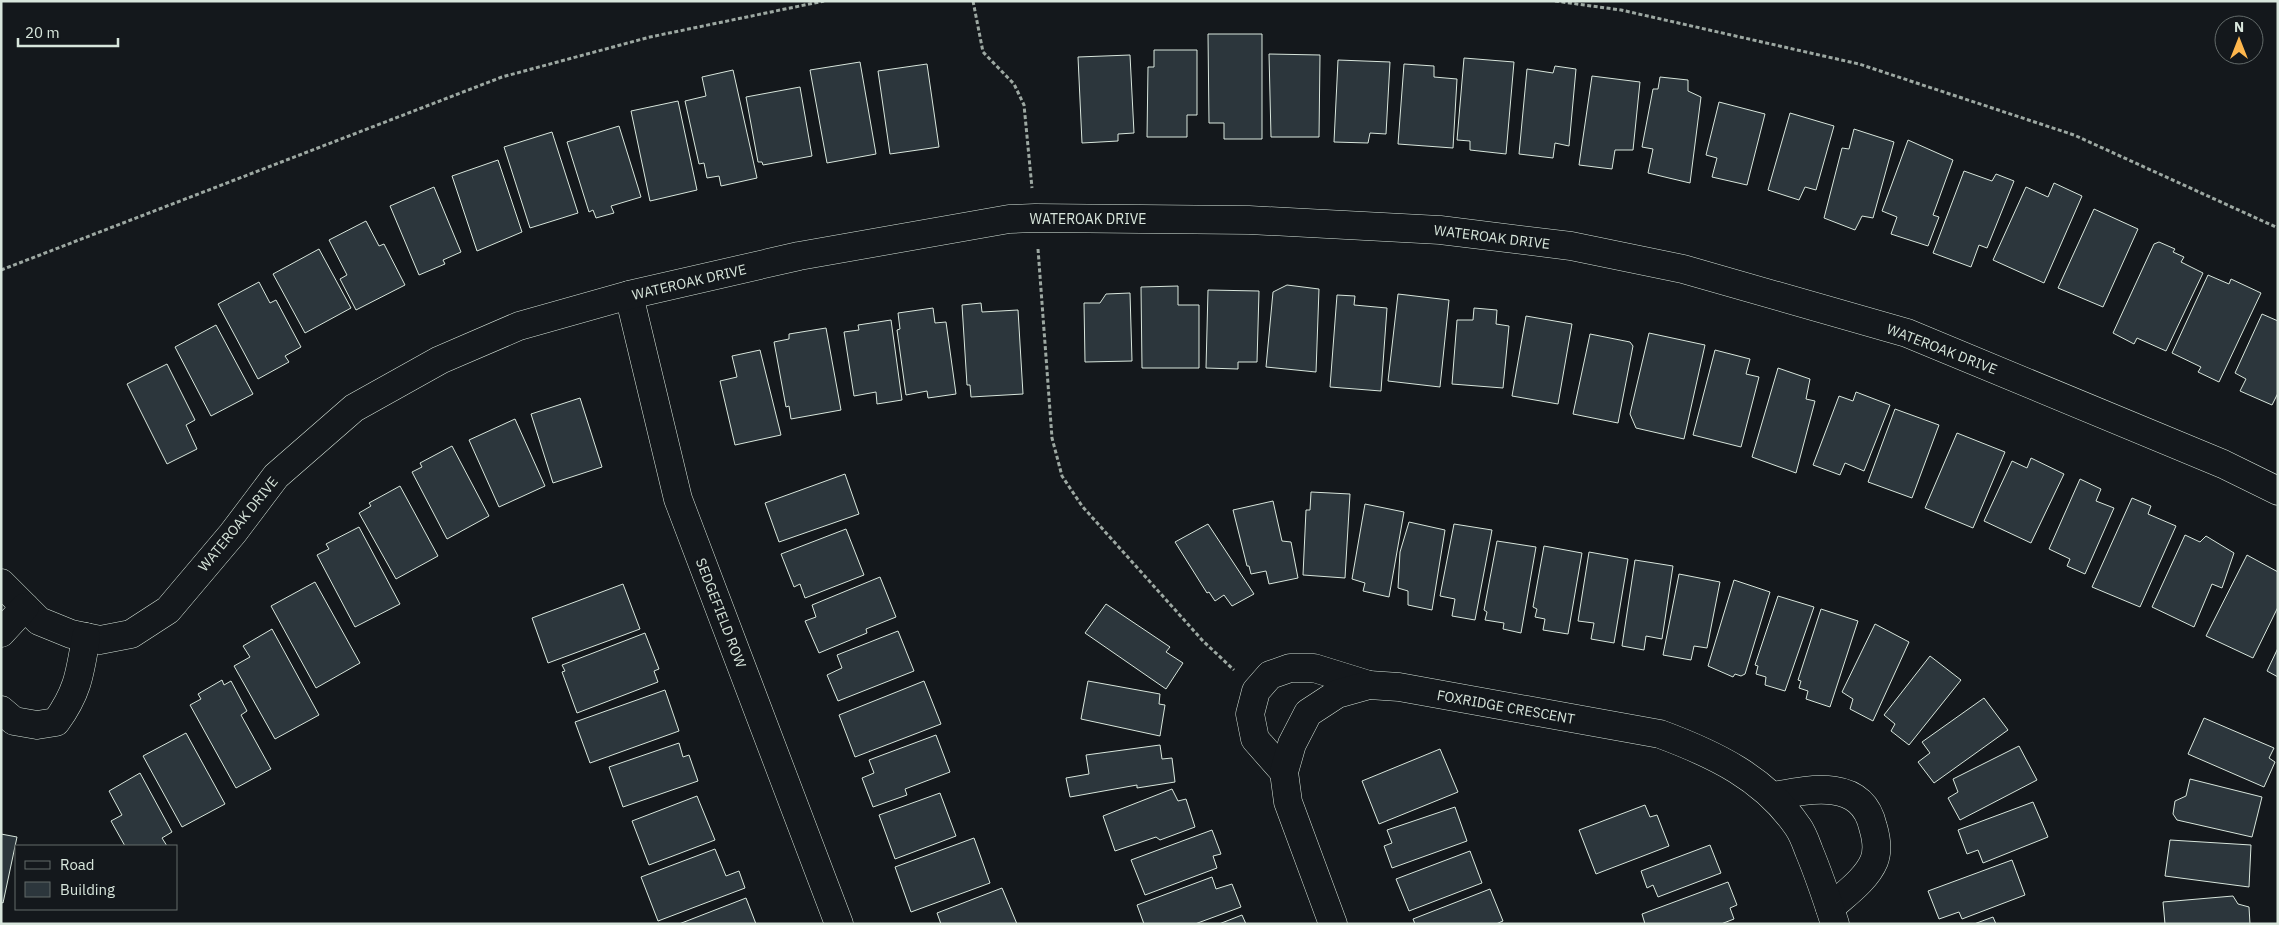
<svg xmlns="http://www.w3.org/2000/svg" width="2279" height="925" font-family="'IBM Plex Sans',sans-serif">
<style>
.building{fill:#2c363c;stroke:#d8e6dc}
.lines{fill:none;stroke-linecap:round;stroke-linejoin:round}
.minor-casing{stroke:#d8e6dc;stroke-width:29}
.path{stroke:#9da8a2;stroke-width:3;stroke-dasharray:4 2.5;stroke-linecap:butt}
.minor{stroke:#14181c;stroke-width:28}
.labels{text-anchor:middle;dominant-baseline:central;stroke-width:4;stroke-linejoin:round;paint-order:stroke}
.street-label{font-size:14px;fill:#d8e6dc;stroke:#14181c}
</style>
<rect width="100%" height="100%" fill="#14181c"/>
<!-- building -->
<g class="building">
<polygon points="1208,34 1262,34 1262,139 1224,139 1224,123 1209,123"/>
<polygon points="1154,50 1197,50 1197,115 1187,115 1187,137 1147,137 1148,67 1154,67"/>
<polygon points="1269,54 1320,55 1319,137 1271,137"/>
<polygon points="1130,55 1134,133 1118,134 1118,141 1082,143 1078,57"/>
<polygon points="1464,58 1514,62 1506,154 1470,150 1470,141 1457,140"/>
<polygon points="1338,60 1390,62 1386,134 1370,133 1368,143 1334,142"/>
<polygon points="860,62 876,154 827,163 810,70"/>
<polygon points="927,64 939,147 890,154 878,71"/>
<polygon points="1404,64 1434,66 1434,77 1457,79 1453,148 1398,144"/>
<polygon points="1555,66 1576,69 1569,146 1555,143 1553,158 1519,154 1527,69 1553,73"/>
<polygon points="733,70 757,178 721,186 719,176 707,178 704,163 699,164 685,101 706,96 702,77"/>
<polygon points="1592,76 1640,82 1633,150 1615,150 1612,169 1579,165"/>
<polygon points="1660,77 1688,80 1688,91 1701,97 1690,183 1648,173 1653,149 1642,147 1653,89 1658,89"/>
<polygon points="800,87 812,156 763,165 762,162 758,162 746,97"/>
<polygon points="678,101 697,190 650,201 631,111"/>
<polygon points="1719,102 1765,114 1747,185 1712,177 1717,158 1706,155"/>
<polygon points="1790,113 1834,126 1816,190 1805,187 1799,200 1768,190"/>
<polygon points="619,126 641,197 611,206 614,213 596,218 593,210 589,212 567,142"/>
<polygon points="1854,129 1894,142 1873,218 1862,216 1855,230 1824,218 1842,148 1849,149"/>
<polygon points="552,132 578,213 530,228 504,147"/>
<polygon points="1908,140 1953,160 1933,215 1939,217 1928,246 1891,234 1897,217 1882,211"/>
<polygon points="498,160 522,232 477,251 452,176"/>
<polygon points="1964,171 1992,181 1996,174 2014,181 1987,248 1979,245 1971,267 1933,253"/>
<polygon points="2054,183 2082,196 2044,283 1993,260 2026,187 2048,197"/>
<polygon points="434,187 461,252 443,260 445,264 419,275 390,206"/>
<polygon points="2094,209 2138,229 2103,307 2058,288"/>
<polygon points="366,221 379,246 384,244 405,285 356,310 340,279 347,275 329,240"/>
<polygon points="2159,242 2175,249 2173,252 2184,257 2181,262 2203,273 2166,351 2137,338 2134,344 2113,333 2154,244"/>
<polygon points="319,249 351,308 305,333 273,274"/>
<polygon points="2208,275 2229,284 2231,279 2261,293 2219,382 2198,372 2201,367 2172,353"/>
<polygon points="259,282 270,303 276,300 301,347 285,356 289,362 258,379 218,304"/>
<polygon points="1287,285 1319,289 1316,372 1266,367 1273,292"/>
<polygon points="1178,286 1178,305 1199,305 1199,368 1142,368 1141,287"/>
<polygon points="1208,290 1259,291 1257,362 1238,362 1238,369 1206,368"/>
<polygon points="1130,293 1132,361 1085,362 1084,303 1100,303 1106,294"/>
<polygon points="1398,294 1449,300 1440,387 1388,381"/>
<polygon points="1337,295 1355,296 1354,305 1387,308 1381,391 1330,387"/>
<polygon points="981,303 982,312 1018,310 1023,394 971,397 970,385 967,385 962,305"/>
<polygon points="933,308 935,323 946,322 956,394 928,398 927,391 906,395 897,330 900,329 898,313"/>
<polygon points="1474,308 1497,310 1496,324 1509,326 1503,388 1452,384 1457,320 1473,320"/>
<polygon points="2262,314 2278,321 2278,393 2272,405 2240,391 2246,379 2235,373"/>
<polygon points="1526,316 1572,324 1558,404 1512,396"/>
<polygon points="891,320 902,400 877,404 876,392 854,396 844,332 859,330 858,325"/>
<polygon points="216,325 253,394 211,416 175,347"/>
<polygon points="826,328 841,410 791,419 789,406 786,407 774,342 789,339 789,334"/>
<polygon points="1649,333 1705,345 1684,439 1636,428 1630,414"/>
<polygon points="1590,334 1630,342 1633,346 1618,423 1573,414"/>
<polygon points="760,350 781,435 735,445 720,381 737,377 732,356"/>
<polygon points="1715,350 1750,359 1746,374 1759,377 1741,447 1693,435"/>
<polygon points="167,364 195,420 186,425 197,449 167,464 127,384"/>
<polygon points="1778,368 1810,379 1806,399 1815,401 1796,473 1752,457"/>
<polygon points="1856,392 1890,405 1864,471 1845,463 1840,475 1813,465 1839,396 1853,401"/>
<polygon points="580,398 602,467 553,483 531,414"/>
<polygon points="1895,409 1939,425 1912,498 1868,482"/>
<polygon points="515,419 545,486 499,507 469,440"/>
<polygon points="1957,433 2005,452 1973,528 1925,508"/>
<polygon points="452,446 489,516 447,539 412,472 422,467 420,463"/>
<polygon points="2031,458 2064,474 2031,543 1984,521 2012,461 2027,468"/>
<polygon points="845,474 859,514 779,542 765,503"/>
<polygon points="2080,479 2101,489 2096,501 2114,508 2085,574 2067,566 2070,559 2049,549"/>
<polygon points="400,486 438,556 396,579 359,513 371,506 369,503"/>
<polygon points="1311,492 1350,494 1345,578 1303,575 1306,510 1310,510"/>
<polygon points="2132,498 2151,506 2148,514 2176,526 2140,607 2092,587"/>
<polygon points="1273,501 1282,541 1291,542 1298,578 1269,584 1266,571 1251,574 1249,566 1247,566 1233,510"/>
<polygon points="1365,504 1404,512 1389,597 1363,591 1365,583 1352,579"/>
<polygon points="1409,522 1445,530 1432,610 1408,605 1408,591 1398,588 1400,552"/>
<polygon points="1208,524 1254,594 1232,606 1224,595 1215,601 1209,592 1207,593 1175,542"/>
<polygon points="1454,524 1492,530 1475,620 1452,616 1455,599 1440,596"/>
<polygon points="359,527 400,604 355,627 317,555 329,549 326,544"/>
<polygon points="846,529 864,575 805,598 800,584 794,587 781,554"/>
<polygon points="2185,535 2200,542 2206,536 2234,553 2222,588 2212,584 2194,627 2152,607"/>
<polygon points="1497,541 1536,547 1521,633 1503,629 1504,623 1485,620 1487,612 1484,610"/>
<polygon points="1544,546 1582,553 1568,634 1543,630 1545,619 1535,617 1537,609 1533,607"/>
<polygon points="1589,552 1628,559 1614,643 1591,639 1594,623 1578,621"/>
<polygon points="2247,555 2278,572 2278,607 2253,658 2206,636"/>
<polygon points="1635,560 1673,566 1662,639 1646,636 1644,650 1622,646"/>
<polygon points="1679,574 1720,582 1707,648 1694,646 1691,660 1663,655"/>
<polygon points="880,577 896,617 866,629 867,633 819,653 805,621 816,617 812,605"/>
<polygon points="1734,580 1770,592 1745,674 1741,676 1735,674 1733,677 1708,666"/>
<polygon points="315,582 360,663 316,688 271,606"/>
<polygon points="623,584 640,629 548,663 532,618"/>
<polygon points="1778,596 1814,607 1785,691 1765,685 1766,677 1756,674 1758,666 1755,665"/>
<polygon points="1106,604 1170,647 1166,652 1183,663 1166,689 1085,633"/>
<polygon points="1821,609 1858,621 1830,707 1806,699 1808,691 1799,688 1801,681 1798,680"/>
<polygon points="1875,624 1909,642 1873,721 1850,709 1853,699 1842,692"/>
<polygon points="272,629 319,715 275,739 234,666 250,657 243,646"/>
<polygon points="898,631 914,671 838,701 827,675 842,668 837,655"/>
<polygon points="645,633 659,669 654,671 658,682 577,713 562,672 565,671 562,665"/>
<polygon points="2278,648 2278,677 2267,671"/>
<polygon points="1930,656 1961,680 1909,745 1891,731 1895,724 1884,715"/>
<polygon points="222,680 224,685 231,681 247,711 241,715 271,769 236,788 190,705 201,699 198,694"/>
<polygon points="924,681 941,724 855,757 839,715"/>
<polygon points="1088,681 1160,694 1159,704 1165,705 1160,736 1081,719"/>
<polygon points="665,690 679,731 590,763 575,722"/>
<polygon points="1984,698 2008,730 1934,783 1918,762 1930,753 1922,742"/>
<polygon points="2204,718 2274,748 2269,758 2275,762 2264,787 2188,754"/>
<polygon points="186,733 225,804 182,827 143,756"/>
<polygon points="936,735 950,772 905,789 907,795 873,807 862,778 874,773 869,760"/>
<polygon points="679,743 683,757 689,755 698,781 623,807 609,767"/>
<polygon points="1160,745 1162,759 1172,758 1175,782 1137,788 1137,785 1070,797 1066,778 1089,774 1086,755"/>
<polygon points="2019,746 2037,780 1960,820 1948,798 1958,792 1953,779"/>
<polygon points="1440,749 1458,792 1379,824 1362,781"/>
<polygon points="140,773 172,832 162,838 167,846 125,846 111,821 122,815 109,791"/>
<polygon points="2190,779 2262,797 2252,837 2177,820 2173,814 2175,801 2186,796"/>
<polygon points="1172,789 1178,801 1186,799 1195,827 1160,840 1156,837 1115,851 1103,816"/>
<polygon points="940,793 956,836 895,859 879,815"/>
<polygon points="697,796 715,840 649,865 632,821"/>
<polygon points="2033,802 2048,837 1983,863 1978,850 1967,854 1958,830"/>
<polygon points="1645,805 1650,817 1657,815 1669,846 1596,874 1579,830"/>
<polygon points="1455,807 1467,841 1392,868 1384,846 1392,843 1387,830"/>
<polygon points="1212,830 1221,854 1213,856 1217,868 1145,895 1131,860"/>
<polygon points="1,834 17,837 3,903 1,902"/>
<polygon points="974,838 990,883 911,912 895,867"/>
<polygon points="2170,840 2251,845 2249,887 2165,876"/>
<polygon points="1710,845 1721,873 1658,897 1653,885 1647,888 1641,871"/>
<polygon points="715,849 726,876 739,871 745,888 658,921 641,877"/>
<polygon points="1470,851 1482,883 1409,911 1396,879"/>
<polygon points="2012,860 2025,895 1962,919 1959,912 1939,919 1928,891"/>
<polygon points="1212,877 1216,889 1232,884 1241,907 1195,924 1144,924 1137,905"/>
<polygon points="1728,882 1737,905 1730,908 1734,919 1721,924 1645,924 1642,914"/>
<polygon points="1002,888 1017,924 941,924 937,913"/>
<polygon points="1490,889 1503,921 1496,924 1415,924 1413,919"/>
<polygon points="2233,896 2238,904 2249,907 2250,924 2165,924 2163,902"/>
<polygon points="746,898 756,924 679,924"/>
<polygon points="1242,915 1246,924 1219,924"/>
<polygon points="1993,917 1996,924 1974,924"/>
</g>
<g class="lines">
<defs>
<g id="minor">
<polyline points="629,295 678,499 839,924"/>
<polyline points="1,583 39,621 71,634 100,640 131,634 168,610 233,533 276,476 354,408 440,360 519,326 629,295 799,256 1009,219 1035,218 1249,220 1440,230 1571,246 1683,269 1907,333 2223,464 2278,491"/>
<polyline points="1,633 25,607"/>
<path d="M1 710 14 721 37 725 56 722C78 692 80 673 86 637"/>
<polyline points="1284,772 1255,739 1250,714 1256,691 1270,675 1290,668 1314,668 1369,685"/>
<path d="M1774 796C1810 789 1862 778 1873 827 1876 837 1878 851 1874 861 1866 880 1844 895 1830 908"/>
<path d="M1333 924 1288 802 1284 772 1292 744 1308 713 1337 694 1369 685 1399 687 1660 734C1714 754 1765 778 1798 827 1803 834 1806 843 1809 851 1819 875 1827 899 1835 924"/>
</g>
</defs>
<!-- minor casing -->
<use href="#minor" class="minor-casing"/>
<!-- path -->
<g class="path">
<polyline points="973,1 983,52 1014,84 1024,105 1032,188"/>
<polyline points="1555,1 1621,10 1859,64 2074,135 2278,228"/>
<polyline points="1038,249 1052,438 1062,476 1082,506 1203,641 1234,670"/>
<polyline points="1,270 502,77 650,37 824,1"/>
</g>
<!-- minor -->
<use href="#minor" class="minor"/>
</g>
<g class="labels">
<!-- street labels -->
<g class="street-label">
<text x="1088" y="219">WATEROAK DRIVE</text>
<text transform="translate(1492 237) rotate(7)">WATEROAK DRIVE</text>
<text transform="translate(689 282) rotate(-13)">WATEROAK DRIVE</text>
<text transform="translate(1942 349) rotate(21)">WATEROAK DRIVE</text>
<text transform="translate(238 524) rotate(-51)">WATEROAK DRIVE</text>
<text transform="translate(721 613) rotate(69)">SEDGEFIELD ROW</text>
<text transform="translate(1506 707) rotate(10)">FOXRIDGE CRESCENT</text>
</g>
</g>
<!-- border -->
<rect width="2279" height="925" fill="none" stroke="#d8e6dc" stroke-width="5"/>
<!-- legend -->
<rect x="15" y="845" width="162" height="65" fill="#14181c" stroke="#626a69"/>
<rect x="25" y="861" width="25" height="8" fill="#14181c" stroke="#626a69"/>
<text x="60" y="870" font-size="15" fill="#d8e6dc">Road</text>
<rect x="25" y="882" width="25" height="15" fill="#2c363c" stroke="#626a69"/>
<text x="60" y="895" font-size="15" fill="#d8e6dc">Building</text>
<!-- north arrow -->
<g transform="translate(2239 40)"><circle r="24" fill="#14181c" stroke="#626a69"/>
<path d="M0-4L9 19L0 12L-9 19Z" fill="#ffb74d"/>
<text y="-8" font-size="14" font-weight="bold" text-anchor="middle" fill="#d8e6dc">N</text>
</g>
<!-- scale -->
<path d="M18 38v8h100v-8" fill="none" stroke="#d8e6dc" stroke-width="2.5"/>
<text x="25" y="38" font-size="15" fill="#d8e6dc" stroke="#14181c" stroke-width="4" paint-order="stroke">20 m</text>
</svg>
